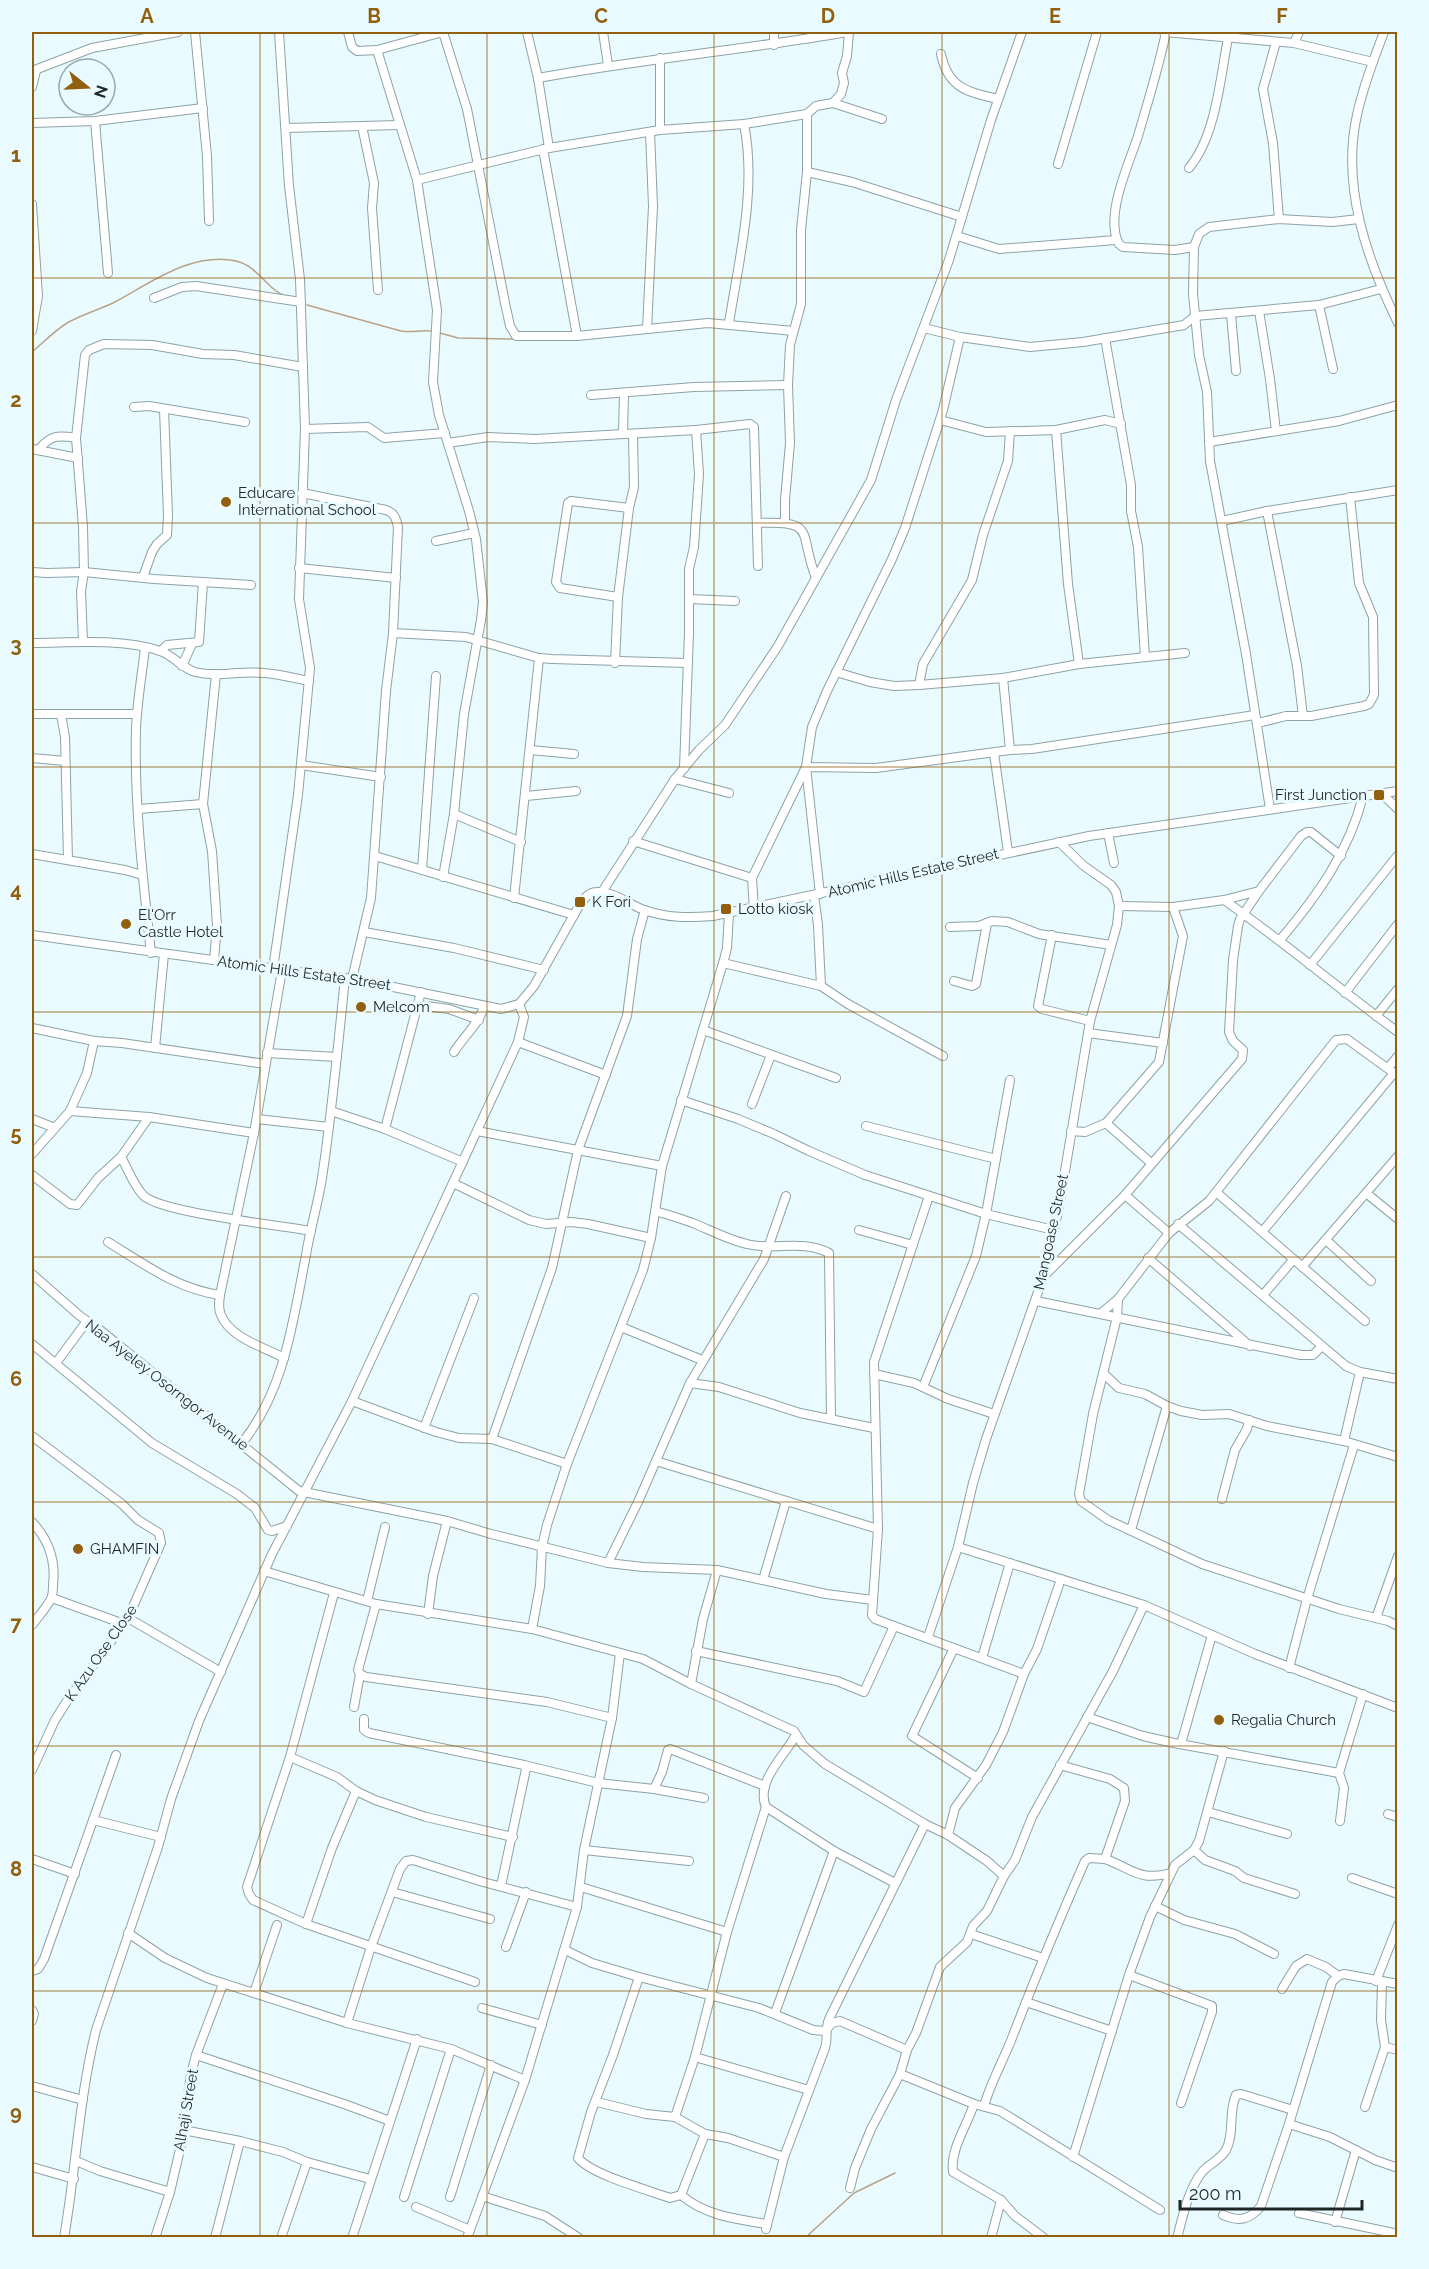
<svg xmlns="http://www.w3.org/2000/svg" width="1429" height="2269" font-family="Raleway,sans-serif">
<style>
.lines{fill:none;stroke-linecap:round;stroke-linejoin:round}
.stream{stroke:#b9a388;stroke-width:1.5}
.minor-casing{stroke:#8da2a7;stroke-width:10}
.minor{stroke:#fff;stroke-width:8}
.grid{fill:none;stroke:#915f0e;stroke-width:1.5;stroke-opacity:0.55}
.poi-dot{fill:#915f0e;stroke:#e9fbff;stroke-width:2}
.labels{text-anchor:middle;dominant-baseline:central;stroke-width:6;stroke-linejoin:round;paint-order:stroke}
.poi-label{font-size:15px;fill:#1e2628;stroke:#e9fbff;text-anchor:start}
.street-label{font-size:15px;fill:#1e2628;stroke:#e9fbff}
.neatline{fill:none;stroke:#915f0e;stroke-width:2}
.grid-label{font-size:20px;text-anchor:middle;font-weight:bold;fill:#915f0e}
</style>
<rect width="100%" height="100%" fill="#e9fbff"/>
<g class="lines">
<!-- stream -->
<g class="stream">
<path d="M307 305 401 331C410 333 420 330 431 331"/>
<polyline points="440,333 458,338 514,339"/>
<path d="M32 352C43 343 54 331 67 323 81 315 98 310 113 303 149 284 192 251 236 261 258 266 268 290 283 295"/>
<polyline points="805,2238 854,2193 895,2173"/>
</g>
<defs>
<g id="minor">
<polyline points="195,32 207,156 209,221"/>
<polyline points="348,32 352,47 357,51 377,50 443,32"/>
<polyline points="443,32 467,109 505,303 510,326 516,336 577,336 708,323 793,331"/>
<polyline points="527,32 538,78 549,148"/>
<polyline points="603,32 608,65"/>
<polyline points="774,32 774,45"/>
<polyline points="1164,32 1294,43 1373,62"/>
<path d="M1166 32C1159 67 1148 101 1138 136 1129 164 1104 216 1119 244L1123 247 1175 250 1194 247"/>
<path d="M1384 32C1374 59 1363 86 1357 115 1341 186 1367 260 1398 323"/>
<polyline points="1276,42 1263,89 1273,143 1279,219"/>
<polyline points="1294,43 1299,32"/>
<polyline points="377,50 417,180 437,310 433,382 439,415 469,511 476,539 483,602 481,620 464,714 454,814 443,877"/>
<path d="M941 54C948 88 967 92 998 99"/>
<polyline points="660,58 660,130"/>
<polyline points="32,71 92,48 178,32"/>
<path d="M538 78C641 59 745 50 847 32"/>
<polyline points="32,87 36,71"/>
<polyline points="833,103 882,119"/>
<polyline points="95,121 108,273"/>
<polyline points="32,123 95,121 203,108"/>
<polyline points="362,126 374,183 372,208 378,290"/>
<polyline points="286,128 399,125"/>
<polyline points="543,149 577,336"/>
<polyline points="1058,164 1097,32"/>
<path d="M1189 168C1216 136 1220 79 1228 38"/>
<polyline points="807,172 852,182 962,217"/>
<polyline points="417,180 549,148 660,130 744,124 807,114 816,106 833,103 841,94 844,83 842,73 847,56 849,32"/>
<polyline points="32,204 38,296 32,331"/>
<polyline points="957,236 999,249 1116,240"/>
<polyline points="154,298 182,287 196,286 301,302"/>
<polyline points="1319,305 1333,369"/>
<polyline points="1259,311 1270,379 1276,431"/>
<polyline points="1231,314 1236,371"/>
<path d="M729 323C739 259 757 189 744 124"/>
<polyline points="924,328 960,337 1030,347 1083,342 1184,325 1195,316 1319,305 1381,289"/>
<polyline points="647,329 653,206 650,132"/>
<polyline points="1105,338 1131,485 1131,511 1138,547 1145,657"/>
<polyline points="591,395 694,387 788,385"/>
<polyline points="134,407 149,406 245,422"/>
<polyline points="940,420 986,432 1056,430 1105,420 1121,424"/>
<polyline points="305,429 368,427 384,438 445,433"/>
<polyline points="1056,430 1068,584 1079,664"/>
<polyline points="623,434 624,394"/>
<polyline points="1209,442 1339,421 1398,405"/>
<polyline points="448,443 488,437 535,439 696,430 750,424 754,427 758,566"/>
<polyline points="32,449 78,458"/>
<path d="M38 450C51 435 57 435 76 438"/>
<path d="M302 493 386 510C395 513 396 519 398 527L393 633 386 691 371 898 352 979"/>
<polyline points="1267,511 1297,666 1303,716"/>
<polyline points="1222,521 1267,511 1398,490"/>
<polyline points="785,522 785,500 790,443 788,385 790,345 801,304 801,230 807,172 807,114"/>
<path d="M757 523C818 520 798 532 816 578"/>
<polyline points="436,541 474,533"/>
<polyline points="299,568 396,578"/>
<polyline points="32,572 47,573 84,572 154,579 251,585"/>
<polyline points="143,577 152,552 157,544 167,535 168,516 164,409"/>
<polyline points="618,597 560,588 556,582 568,503 571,501 629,508"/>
<polyline points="689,599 735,601"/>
<polyline points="393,633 466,637 539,658 552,659 687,663"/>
<polyline points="83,642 81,591 84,572 83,527 76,438 85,355 89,350 104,344 152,345 203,354 234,355 303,367"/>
<path d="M32 643C72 643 121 638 160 651 173 655 182 668 195 672 218 678 241 670 264 673 279 674 294 678 309 681"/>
<path d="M145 648C142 675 137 702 136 729 134 804 143 879 151 953"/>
<polyline points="161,651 167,645 199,642 203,582"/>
<polyline points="615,663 618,597 629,508 634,487 633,434"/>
<polyline points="182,666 192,644"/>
<polyline points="836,672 870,682 894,686 919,685 1003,678 1079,664 1185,653"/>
<polyline points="1003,678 1010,750"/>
<polyline points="919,685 923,664 972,580 983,535 1008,461 1010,431"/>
<polyline points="32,714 137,714"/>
<polyline points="61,714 65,737 68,860"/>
<polyline points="1258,723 1286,716 1311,716 1364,706 1369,704 1374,695 1373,617 1359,583 1350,497"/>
<polyline points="530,750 574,754"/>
<polyline points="994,753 1008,852"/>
<polyline points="32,758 65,761"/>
<polyline points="301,765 381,777"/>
<polyline points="684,768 689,633 689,569 694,547 699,474 696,430"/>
<polyline points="675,779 729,793"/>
<polyline points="1381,793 1398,809"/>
<polyline points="526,796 576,791"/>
<polyline points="139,809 203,804"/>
<polyline points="1270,809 1246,654 1210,461 1207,392 1199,355 1193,294 1194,247 1199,234 1209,227 1279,219 1332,222 1359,219"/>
<polyline points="454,814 521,842"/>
<polyline points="1108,833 1114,863"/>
<polyline points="633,841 752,878"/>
<polyline points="32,854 125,870 142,875"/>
<polyline points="375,856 574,915"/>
<polyline points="422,870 436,676"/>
<polyline points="602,892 675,779 699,750 725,725 778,646 871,480 896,400 949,260 991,120 1022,32"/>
<polyline points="820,894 806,767 812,727 827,691 892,559 905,528 943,410 960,337"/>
<polyline points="814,895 818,925 821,986"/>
<polyline points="514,898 539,658"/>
<path d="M1224 900C1284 942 1339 989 1398 1032"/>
<polyline points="1119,906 1173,907 1224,900 1259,891 1301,836 1307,832 1311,832 1341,856"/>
<polyline points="754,909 752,878 806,767 876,768 1010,750 1032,749 1255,715"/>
<polyline points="950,927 979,926 992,921 1008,922 1039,934 1111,945"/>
<polyline points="364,932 454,948 544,970"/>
<path d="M32 935 364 981 501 1009 519 1004 534 986 579 906C584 899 588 892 597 892 613 891 630 905 644 910 667 918 689 918 713 916L1089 836 1398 791"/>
<polyline points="1052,935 1038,1006 1042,1009 1090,1021"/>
<path d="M1280 940C1317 896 1349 852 1363 796"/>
<polyline points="214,960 217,925 212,851 203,804 216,674"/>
<polyline points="723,963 821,986 848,1004 943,1056"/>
<polyline points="1310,965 1398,855"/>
<polyline points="273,969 298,795 310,668 299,599 305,429 300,279 289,186 279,32"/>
<path d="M282 970 254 1133 220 1295C219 1302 218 1309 221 1315 230 1338 264 1347 284 1358"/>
<polyline points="954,981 972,986 976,984 987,923"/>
<polyline points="1345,993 1398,924"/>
<polyline points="418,1005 449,1009 479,1020"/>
<polyline points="1376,1016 1398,989"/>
<polyline points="32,1028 94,1041 122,1043 265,1064"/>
<polyline points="703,1030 836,1078"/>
<polyline points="1088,1033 1163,1043"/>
<polyline points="518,1042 606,1075"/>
<polyline points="155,1048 164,954"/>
<path d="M454 1052C464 1036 478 1025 484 1007"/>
<polyline points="267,1053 337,1057"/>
<polyline points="1388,1068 1398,1056"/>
<polyline points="681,1100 738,1119 774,1134 809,1151 865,1175 986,1214 1054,1230"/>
<polyline points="752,1104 771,1055"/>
<polyline points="70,1111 149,1117 254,1133"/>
<polyline points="331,1111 385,1129 463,1162"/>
<polyline points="32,1119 55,1128"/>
<polyline points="257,1119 329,1127"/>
<polyline points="1106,1123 1151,1163"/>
<polyline points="866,1126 996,1159"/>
<polyline points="385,1129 421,992"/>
<polyline points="477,1131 662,1166"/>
<polyline points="1071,1131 1085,1132 1106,1123 1159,1062 1183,936 1173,907"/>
<polyline points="32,1154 70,1111 87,1073 94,1041"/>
<path d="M121 1157C128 1169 134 1187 144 1196 163 1213 279 1225 311 1231"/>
<polyline points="32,1175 70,1204 77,1205 98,1178 121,1157 149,1117"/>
<polyline points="453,1183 529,1220 546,1224 571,1222 588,1224 651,1238"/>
<polyline points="1216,1192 1365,1321"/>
<polyline points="1366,1193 1398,1219"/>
<polyline points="1125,1195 1169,1233"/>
<polyline points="929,1196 874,1362 878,1529 872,1615 875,1619 1024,1674"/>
<path d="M655 1211C669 1215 683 1219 695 1224 712 1231 729 1240 747 1244 774 1251 802 1239 829 1253L831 1419"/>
<polyline points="1178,1224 1346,1366 1360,1372 1398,1379"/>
<polyline points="859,1230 913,1245"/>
<polyline points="1262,1232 1394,1073"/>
<polyline points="1326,1240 1371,1281"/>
<path d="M108 1242C144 1264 177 1289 220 1295"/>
<polyline points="1148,1258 1250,1346"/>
<polyline points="1302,1267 1398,1156"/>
<polyline points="32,1274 80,1316 100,1330 299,1491 447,1521 491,1534 608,1563 643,1567 717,1570 826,1594 873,1600"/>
<polyline points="1043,1277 1125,1195 1242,1059 1243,1050 1233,1041 1229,1032 1233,960 1238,926 1240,919 1259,891"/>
<polyline points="1263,1295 1293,1260"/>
<polyline points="1118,1299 1117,1317 1093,1414 1079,1494 1081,1501 1108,1520 1202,1564 1339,1609 1388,1621 1398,1626"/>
<polyline points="1036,1301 1301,1355 1313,1355 1322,1346"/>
<polyline points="1100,1314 1118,1299 1169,1233 1209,1201 1336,1040 1347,1039 1398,1076"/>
<polyline points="621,1327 702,1360"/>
<polyline points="32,1344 152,1443 237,1494 255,1508 268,1530 272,1531 287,1526"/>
<polyline points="56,1363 87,1321"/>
<polyline points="874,1374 914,1383 948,1399 994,1414"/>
<polyline points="1104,1374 1119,1388 1145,1394 1167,1406 1181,1411 1202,1415 1229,1414 1267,1426 1344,1441 1398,1457"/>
<polyline points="690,1383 719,1387 800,1413 874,1428"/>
<polyline points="923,1387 976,1256 986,1214 1010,1080"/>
<polyline points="352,1401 436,1432 459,1438 492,1439 567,1464"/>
<polyline points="424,1428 474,1298"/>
<polyline points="32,1436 122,1504 138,1520 159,1533 161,1543 128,1618 67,1701 55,1720 32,1770"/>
<polyline points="492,1439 552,1268 578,1150 627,1016 637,939 645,910"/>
<polyline points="1344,1441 1360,1372"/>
<path d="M242 1443C285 1390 293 1320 306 1255 310 1229 318 1204 322 1178 332 1112 338 1045 345 978"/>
<polyline points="656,1461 878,1529"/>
<polyline points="1222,1499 1235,1450 1247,1429 1249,1420"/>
<path d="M32 1522C49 1540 56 1560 53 1585 53 1590 53 1595 51 1599 46 1608 38 1617 32 1625"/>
<polyline points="1131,1530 1167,1406"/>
<polyline points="958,1547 1144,1605 1255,1654 1398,1708"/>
<polyline points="608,1563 638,1502 690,1383 764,1259 786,1196"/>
<polyline points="264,1571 376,1604 532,1629 643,1659 691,1684 794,1731 803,1745 825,1764 925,1824 948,1835 987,1861 1004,1876"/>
<polyline points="763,1580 786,1501"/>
<polyline points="334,1593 290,1757 247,1887 249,1894 253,1900 306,1924 475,1982"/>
<polyline points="52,1598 124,1624"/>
<polyline points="367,1601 385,1527"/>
<polyline points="376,1604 358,1670 360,1674 366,1677 547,1702 612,1718"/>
<polyline points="428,1614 433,1576 447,1521"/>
<polyline points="128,1618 221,1672"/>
<polyline points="1376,1618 1398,1556"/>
<polyline points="532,1629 540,1586 542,1547 547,1525 567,1464 643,1270 651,1238 662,1166 724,960 727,948 729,914"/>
<polyline points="928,1637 958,1547 973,1483 986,1439 1043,1278 1059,1207 1090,1021 1117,925 1119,906 1116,892 1111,885 1084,866 1059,842"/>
<polyline points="954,1648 912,1736 978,1778"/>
<polyline points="696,1651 837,1681 864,1692 894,1626"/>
<polyline points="982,1658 1010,1563"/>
<polyline points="1289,1668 1307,1599 1354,1445"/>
<polyline points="691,1684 703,1619 717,1570"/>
<polyline points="354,1707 360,1674"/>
<polyline points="1087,1717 1143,1736 1174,1743 1339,1773"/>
<polyline points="364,1719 364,1730 369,1733 524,1765 526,1769 501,1886"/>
<path d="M796 1735C785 1755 755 1782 766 1807L834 1851 895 1883"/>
<polyline points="1181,1744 1212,1635"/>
<polyline points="290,1757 337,1777 356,1791 375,1800 426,1817 513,1837"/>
<polyline points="524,1765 598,1783 654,1789 704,1798"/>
<polyline points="1060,1765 1110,1779 1124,1788 1125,1801 1105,1859"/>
<polyline points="654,1789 662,1772 668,1750 670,1749 765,1786"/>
<polyline points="1208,1812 1287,1834"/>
<polyline points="1388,1814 1398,1817"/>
<polyline points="93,1820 161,1837"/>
<polyline points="1340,1821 1344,1788 1339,1773 1363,1694"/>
<polyline points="948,1835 955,1808 986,1765 1003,1732 1024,1674 1037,1649 1061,1579"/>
<polyline points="584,1850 689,1861"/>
<polyline points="1194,1850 1205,1860 1235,1871 1244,1878 1295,1894"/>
<polyline points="32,1859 75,1874"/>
<polyline points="1352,1878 1398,1894"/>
<polyline points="581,1887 727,1932"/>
<polyline points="392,1892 490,1919"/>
<polyline points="1155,1906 1184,1920 1235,1934 1274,1954"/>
<polyline points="306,1924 332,1848 356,1791"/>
<polyline points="128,1933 165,1958 207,1978 347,2023 451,2049 525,2080"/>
<polyline points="971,1934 1043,1958"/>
<polyline points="506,1947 526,1892"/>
<polyline points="565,1950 592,1963 639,1977 759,2008 813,2030 825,2031 832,2023 840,2021 907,2050"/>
<polyline points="32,1971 38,1969 44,1959 116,1755"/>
<polyline points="1129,1975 1212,2006 1212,2012 1181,2103"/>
<polyline points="1376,1981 1398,1925"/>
<polyline points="1382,1982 1381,2020 1385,2047 1398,2050"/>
<polyline points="1282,1989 1296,1966 1307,1959 1326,1967 1338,1976"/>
<polyline points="254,1993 277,1925"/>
<polyline points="1026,2002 1112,2031"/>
<polyline points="482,2008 542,2025"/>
<polyline points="32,2010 34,2014 32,2021"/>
<polyline points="775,2013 834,1851"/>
<polyline points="347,2023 371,1947 400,1869 406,1861 413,1860 483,1882 577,1907"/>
<polyline points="196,2055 344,2104 390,2121"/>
<polyline points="695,2057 809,2090"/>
<polyline points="900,2074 974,2104 1000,2111 1160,2210"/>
<polyline points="32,2086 83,2100"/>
<path d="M597 2102 646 2114 675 2117 705 2134 681 2195 670 2198C648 2190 592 2175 578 2158L591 2112 613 2055 639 1977"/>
<path d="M974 2104C967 2126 950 2149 953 2172L1001 2200 1015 2216 1044 2238"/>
<path d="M984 2106C991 2082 1003 2061 1012 2038 1035 1978 1059 1920 1085 1861L1089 1858C1096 1859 1102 1858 1108 1860 1135 1871 1140 1881 1171 1873"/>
<polyline points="1365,2107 1385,2047"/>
<polyline points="675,2117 695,2057 727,1932 766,1807"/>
<polyline points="1289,2124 1330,2137 1375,2160 1398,2168"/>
<polyline points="183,2130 240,2141 283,2152 307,2162 370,2179"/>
<polyline points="705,2134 728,2138 784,2157"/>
<polyline points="1073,2157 1129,1975 1150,1917 1175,1865 1194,1850 1199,1841 1224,1751"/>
<polyline points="76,2161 100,2171 170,2192"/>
<polyline points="32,2167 74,2179"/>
<polyline points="850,2188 855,2168 871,2129 900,2074 907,2050 916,2033 940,1967 967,1942 973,1926 987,1911 1004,1876 1015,1860 1032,1817 1113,1671 1144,1605"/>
<path d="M681 2195C706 2216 736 2219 767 2224"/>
<polyline points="482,2196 545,2216 579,2238"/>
<polyline points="404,2197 451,2049"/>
<polyline points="450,2197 491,2065"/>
<polyline points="416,2207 470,2230"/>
<polyline points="1299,2213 1398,2234"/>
<path d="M1223 2215C1239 2222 1250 2220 1261 2206L1289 2124 1332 1982 1338 1976 1344 1974 1398 1984"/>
<polyline points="1335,2222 1356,2150"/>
<path d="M766 2229 784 2157 825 2048C828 2038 825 2029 829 2019L925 1824"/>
<path d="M64 2238C76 2169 79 2098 96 2030L158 1847 171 1799 199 1721 272 1554 352 1401 518 1042 524 1017 519 1004"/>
<polyline points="155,2238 170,2192 181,2145 191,2074 196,2055 223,1984"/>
<polyline points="215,2238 240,2141"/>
<polyline points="281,2238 307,2162"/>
<polyline points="352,2238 417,2039"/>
<polyline points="467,2238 525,2080 577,1907 584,1850 612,1718 620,1653"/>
<polyline points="991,2238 1001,2200"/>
<path d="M1177 2238C1183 2216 1188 2190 1202 2172 1209 2164 1221 2159 1226 2150 1235 2133 1228 2112 1236 2095L1241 2094 1293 2110"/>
</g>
</defs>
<!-- minor casing -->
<use href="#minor" class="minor-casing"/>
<!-- minor -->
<use href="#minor" class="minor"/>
</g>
<!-- grid -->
<path class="grid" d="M260 32V2238M487 32V2238M714 32V2238M942 32V2238M1169 32V2238M32 278H1398M32 523H1398M32 767H1398M32 1012H1398M32 1257H1398M32 1502H1398M32 1746H1398M32 1991H1398"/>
<!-- markers -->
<g class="poi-dot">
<circle cx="226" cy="502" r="6"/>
<rect x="1373" y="789" width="12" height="12" rx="3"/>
<rect x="574" y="896" width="12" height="12" rx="3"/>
<rect x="720" y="903" width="12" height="12" rx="3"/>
<circle cx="126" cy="924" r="6"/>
<circle cx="361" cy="1007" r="6"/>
<circle cx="78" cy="1549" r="6"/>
<circle cx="1219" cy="1720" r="6"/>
</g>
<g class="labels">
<!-- poi labels -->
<g class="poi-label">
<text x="238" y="493">Educare<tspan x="238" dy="17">International School</tspan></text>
<text x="1367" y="795" text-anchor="end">First Junction</text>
<text x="592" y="902">K Fori</text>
<text x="738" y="909">Lotto kiosk</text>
<text x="138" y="915">El'Orr<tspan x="138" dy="17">Castle Hotel</tspan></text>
<text x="373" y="1007">Melcom</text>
<text x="90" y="1549">GHAMFIN</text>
<text x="1231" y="1720">Regalia Church</text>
</g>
<!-- street labels -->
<g class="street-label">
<text transform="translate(913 873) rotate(-13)">Atomic Hills Estate Street</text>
<text transform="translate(304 973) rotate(8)">Atomic Hills Estate Street</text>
<text transform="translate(1051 1232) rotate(-78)">Mangoase Street</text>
<text transform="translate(167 1385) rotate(38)">Naa Ayeley Osorngor Avenue</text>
<text transform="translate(101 1653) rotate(-55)">K Azu Ose Close</text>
<text transform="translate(186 2110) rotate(-80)">Alhaji Street</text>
</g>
</g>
<!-- border -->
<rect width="1429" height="2269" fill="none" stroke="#e9fbff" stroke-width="66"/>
<!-- north arrow -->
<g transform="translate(87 87) rotate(108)"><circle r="28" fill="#e9fbff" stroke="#98a6a9" stroke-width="1.5"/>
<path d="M0-4.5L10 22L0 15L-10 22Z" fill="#915f0e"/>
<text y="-9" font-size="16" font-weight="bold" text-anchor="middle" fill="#1e2628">N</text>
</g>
<!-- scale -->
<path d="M1180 2200v9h182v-9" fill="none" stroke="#1e2628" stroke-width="3"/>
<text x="1189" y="2200" font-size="18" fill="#1e2628" stroke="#e9fbff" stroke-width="4.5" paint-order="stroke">200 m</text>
<rect x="33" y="33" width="1363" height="2203" class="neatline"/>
<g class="grid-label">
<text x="147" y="23">A</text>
<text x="374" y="23">B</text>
<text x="601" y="23">C</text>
<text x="828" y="23">D</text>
<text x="1055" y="23">E</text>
<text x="1282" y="23">F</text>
<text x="16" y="162">1</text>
<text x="16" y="407">2</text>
<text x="16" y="652">3</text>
<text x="16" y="897">4</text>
<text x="16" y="1141">5</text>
<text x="16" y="1386">6</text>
<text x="16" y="1631">7</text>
<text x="16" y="1876">8</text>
<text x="16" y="2120">9</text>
</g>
</svg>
